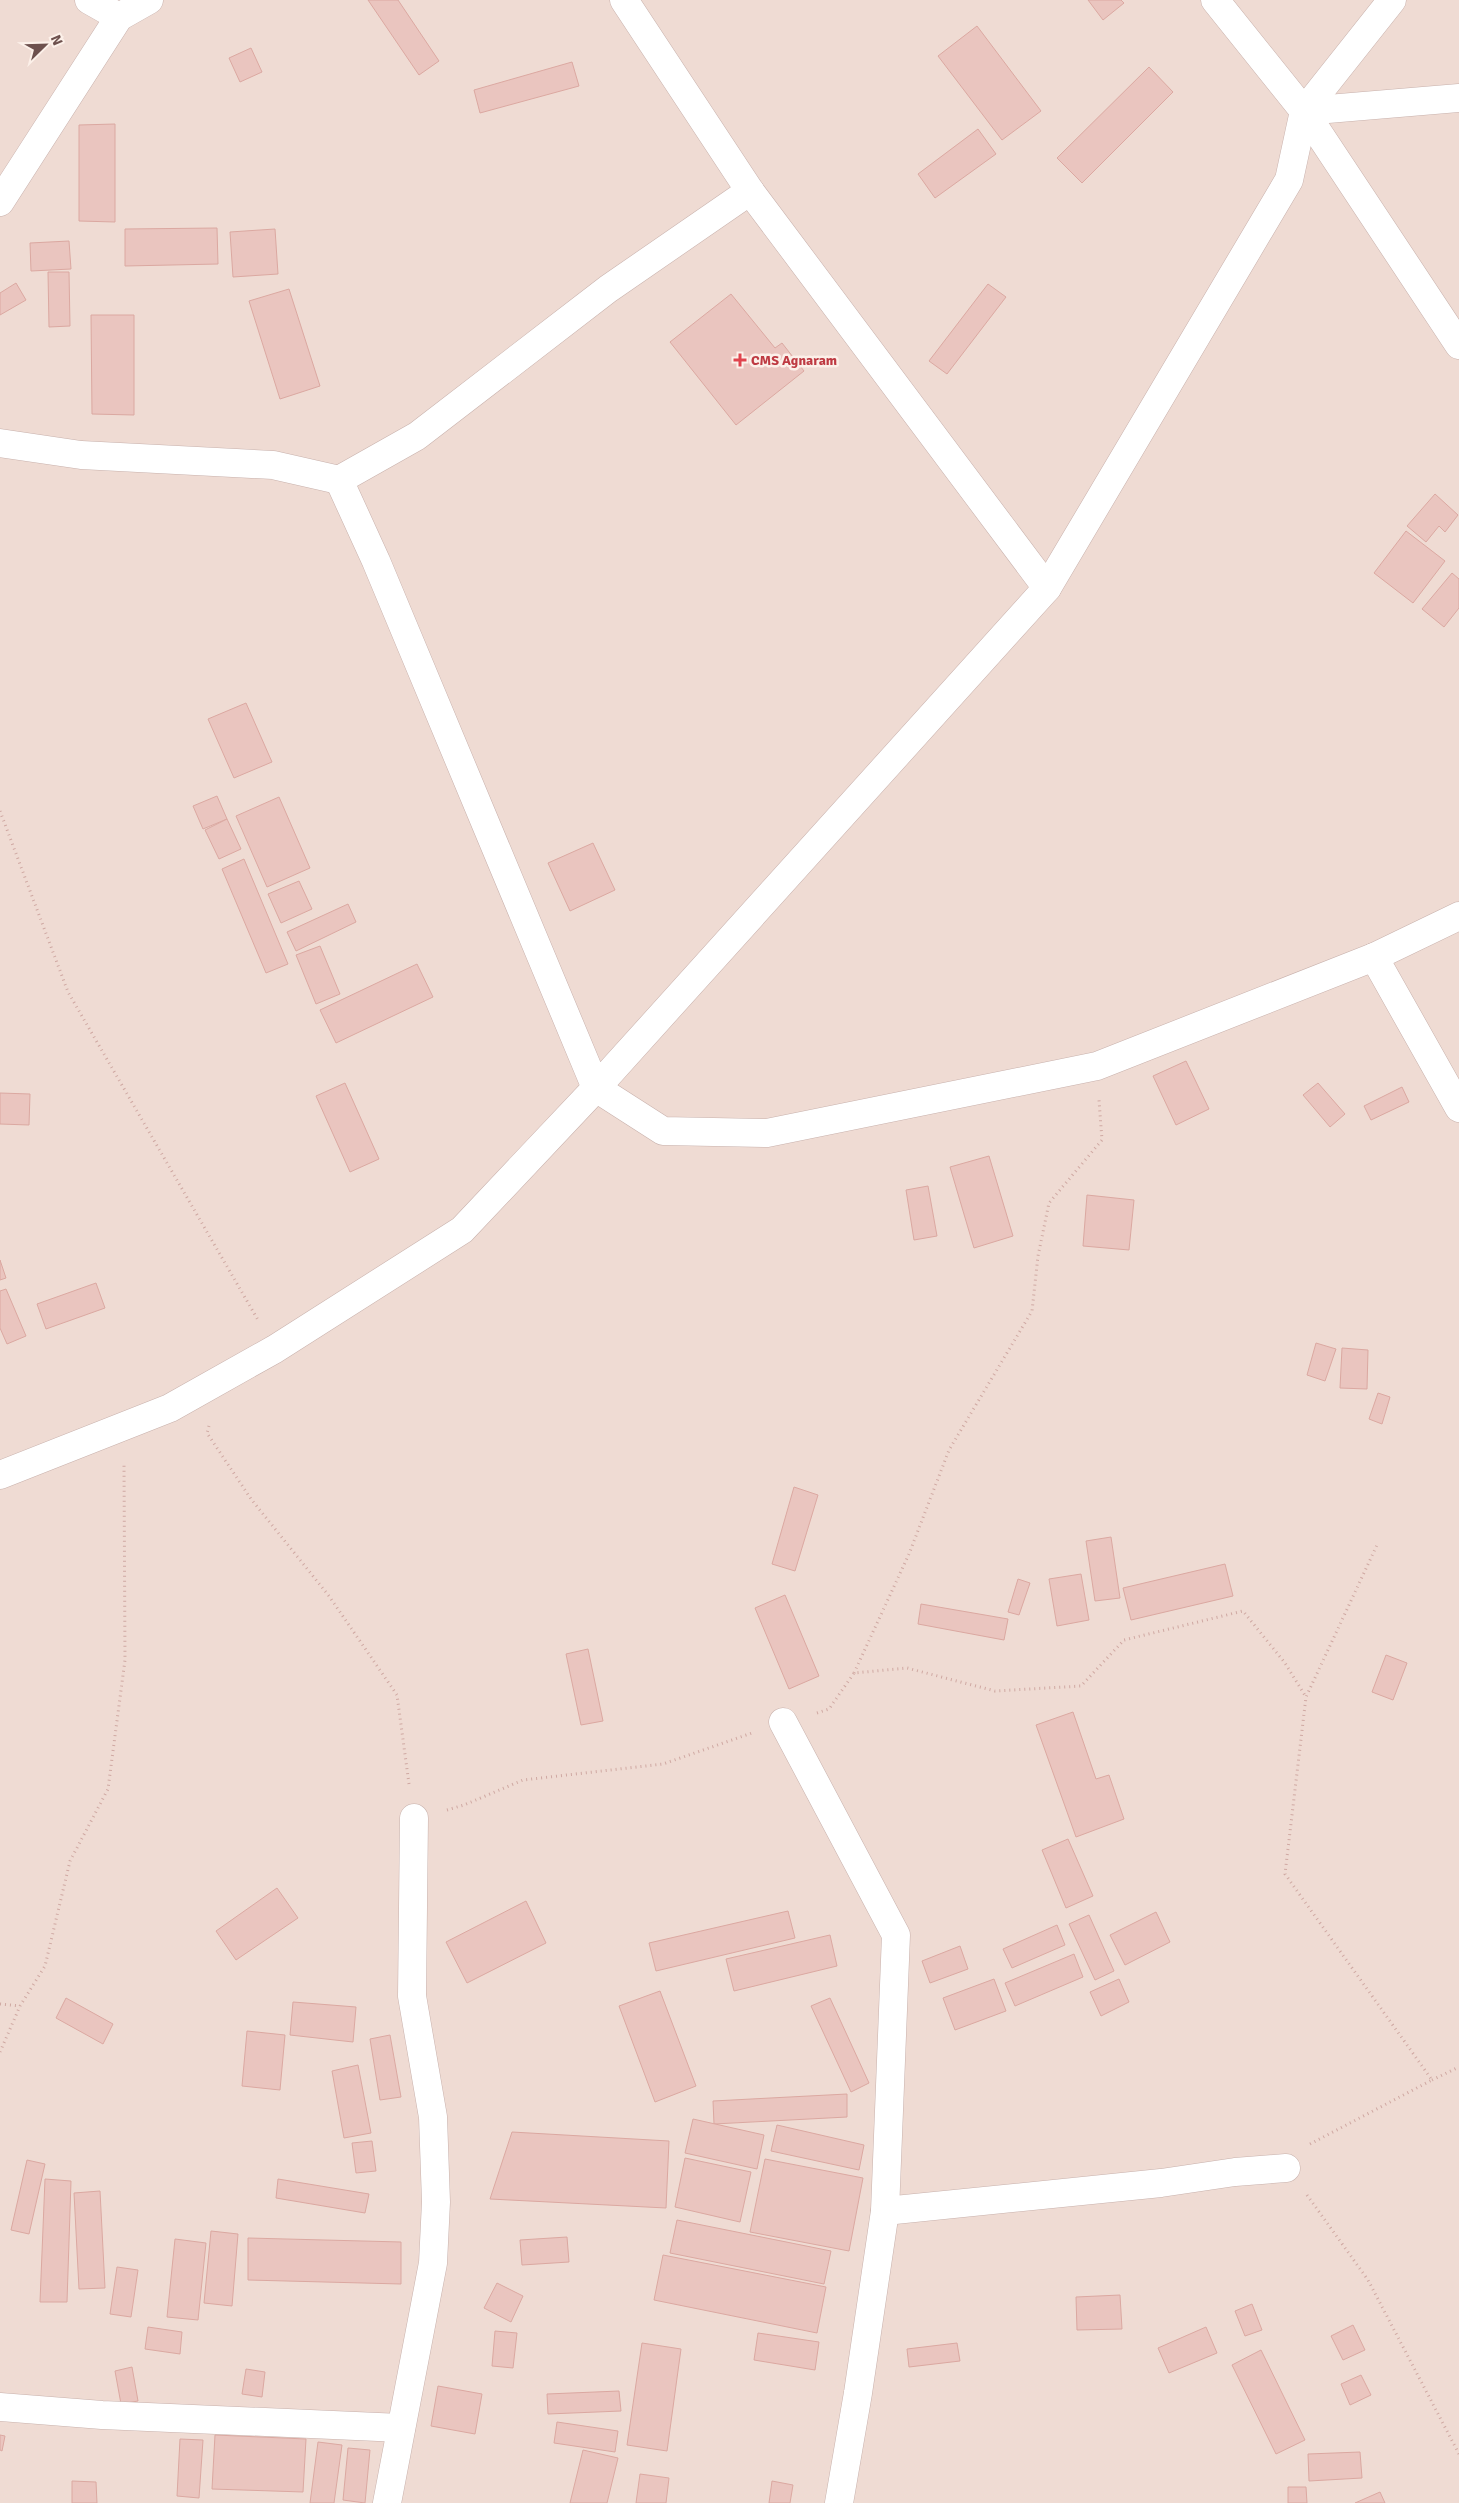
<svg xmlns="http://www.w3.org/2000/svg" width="1459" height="2503" font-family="Signika,sans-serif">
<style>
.residential{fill:#efdbd3}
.building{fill:#eac5bf;stroke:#dba8a1}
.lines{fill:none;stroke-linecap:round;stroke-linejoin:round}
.street-casing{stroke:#c8b1ac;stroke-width:29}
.path{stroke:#cfa8a2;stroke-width:3;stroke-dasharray:1 4;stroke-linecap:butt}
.street{stroke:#fff;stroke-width:28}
.health-dot{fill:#e0444e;stroke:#fcf0e9;stroke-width:2}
.labels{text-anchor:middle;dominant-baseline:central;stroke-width:5;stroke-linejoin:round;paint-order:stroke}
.health-label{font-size:14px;font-weight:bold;fill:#be3a42;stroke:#fcf0e9;text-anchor:start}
</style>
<rect width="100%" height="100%" fill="#f9ebe3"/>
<!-- residential -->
<rect class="residential" x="0" y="0" width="1459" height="2503"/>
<!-- building -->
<g class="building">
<polygon points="368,0 398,0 439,61 419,75"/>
<polygon points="1088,0 1121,0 1124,3 1103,20"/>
<polygon points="977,26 1041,111 1002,140 938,56"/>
<polygon points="251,48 262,72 240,82 229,58"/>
<polygon points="572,62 579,86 480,113 474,90"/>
<polygon points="1149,67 1173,92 1082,183 1057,158"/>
<polygon points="115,124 115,222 79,221 79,125"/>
<polygon points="978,129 996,154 935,198 918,174"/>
<polygon points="217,228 218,264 125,266 125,229"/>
<polygon points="275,229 278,274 233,277 230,232"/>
<polygon points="69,241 71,269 31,271 30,243"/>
<polygon points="48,272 69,272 70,326 49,327"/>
<polygon points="16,283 26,300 0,315 0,293"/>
<polygon points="988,284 1006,297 947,374 929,361"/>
<polygon points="289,289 320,386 280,399 249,301"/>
<polygon points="731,294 775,348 782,343 804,371 736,425 670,342"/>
<polygon points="91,315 134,315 134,415 92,414"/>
<polygon points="1435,494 1458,515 1445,532 1439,526 1426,542 1407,526"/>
<polygon points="1406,531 1445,561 1413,603 1374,573"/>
<polygon points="1452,573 1459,579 1459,608 1444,627 1422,609"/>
<polygon points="246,703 272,762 234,778 208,719"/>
<polygon points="217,796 227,819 203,829 193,806"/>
<polygon points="279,797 310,868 267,887 236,816"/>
<polygon points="227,819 241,849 219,859 205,830"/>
<polygon points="593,843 615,890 570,911 548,863"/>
<polygon points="244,859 288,964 266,973 222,869"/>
<polygon points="299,881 312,909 281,923 268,894"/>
<polygon points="348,904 356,922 296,951 287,932"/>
<polygon points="320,946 340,994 316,1004 296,955"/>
<polygon points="417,964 433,997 336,1043 320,1010"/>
<polygon points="1186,1061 1209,1109 1176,1125 1153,1076"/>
<polygon points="345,1083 379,1159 350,1172 316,1096"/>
<polygon points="1318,1083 1345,1114 1330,1127 1303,1095"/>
<polygon points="1402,1087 1409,1102 1371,1120 1364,1106"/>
<polygon points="0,1093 30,1094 29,1125 0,1124"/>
<polygon points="989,1156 1013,1236 974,1248 950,1167"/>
<polygon points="928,1186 937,1236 914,1240 906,1190"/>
<polygon points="1087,1195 1134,1200 1129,1250 1083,1246"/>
<polygon points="0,1260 6,1278 0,1280"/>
<polygon points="96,1283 105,1308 46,1329 37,1304"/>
<polygon points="6,1289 26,1336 7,1344 0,1328 0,1291"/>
<polygon points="1316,1343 1336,1349 1325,1381 1307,1375"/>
<polygon points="1342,1348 1368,1350 1367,1389 1340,1388"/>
<polygon points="1378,1393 1390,1397 1382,1424 1369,1419"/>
<polygon points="794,1487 818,1495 795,1571 772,1564"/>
<polygon points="1111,1537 1120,1598 1095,1601 1086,1541"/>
<polygon points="1225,1564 1233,1596 1131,1620 1123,1588"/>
<polygon points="1081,1574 1089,1620 1057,1626 1049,1579"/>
<polygon points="1018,1579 1030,1583 1019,1615 1008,1612"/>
<polygon points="785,1595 819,1676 789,1689 755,1608"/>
<polygon points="921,1604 1008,1619 1004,1640 918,1624"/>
<polygon points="588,1649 603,1721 581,1725 566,1654"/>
<polygon points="1386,1655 1407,1663 1393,1700 1372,1692"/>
<polygon points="1073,1712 1096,1779 1109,1775 1124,1819 1076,1837 1036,1725"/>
<polygon points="1068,1839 1093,1896 1066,1908 1042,1850"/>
<polygon points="277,1888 298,1918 236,1960 216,1931"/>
<polygon points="526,1901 546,1943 467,1983 446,1942"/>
<polygon points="788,1911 795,1938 656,1971 649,1943"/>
<polygon points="1156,1912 1170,1942 1125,1965 1110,1935"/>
<polygon points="1089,1915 1114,1971 1095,1980 1069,1924"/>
<polygon points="1057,1925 1065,1945 1012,1968 1003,1949"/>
<polygon points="830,1935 837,1966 734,1991 726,1959"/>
<polygon points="960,1946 968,1969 930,1983 922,1961"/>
<polygon points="1074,1954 1083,1977 1015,2006 1005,1983"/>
<polygon points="994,1979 1006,2011 955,2030 943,1998"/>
<polygon points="1119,1979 1129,2002 1101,2016 1090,1992"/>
<polygon points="660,1991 696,2086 655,2102 619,2006"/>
<polygon points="66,1998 113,2024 103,2044 56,2018"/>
<polygon points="830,1998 869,2083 851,2092 811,2006"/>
<polygon points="293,2002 356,2007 353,2042 290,2035"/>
<polygon points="247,2031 285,2035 280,2090 242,2086"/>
<polygon points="390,2035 401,2097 380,2100 370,2039"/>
<polygon points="358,2065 371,2133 344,2138 332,2071"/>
<polygon points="847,2094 847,2117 714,2124 713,2101"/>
<polygon points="693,2119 764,2135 757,2169 685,2153"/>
<polygon points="777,2125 864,2145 859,2170 771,2151"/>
<polygon points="512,2132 669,2141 666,2208 490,2199"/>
<polygon points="372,2141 376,2171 356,2173 352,2143"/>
<polygon points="685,2158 751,2172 740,2222 675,2207"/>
<polygon points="765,2159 863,2178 849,2251 750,2232"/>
<polygon points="27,2160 45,2164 29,2234 11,2230"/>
<polygon points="45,2179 71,2181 67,2302 40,2302"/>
<polygon points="278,2179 369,2194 365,2213 276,2198"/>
<polygon points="100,2191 105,2288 79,2289 74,2193"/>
<polygon points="677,2220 831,2251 824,2284 670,2253"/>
<polygon points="211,2231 238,2234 232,2306 204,2303"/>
<polygon points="567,2237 569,2262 522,2265 520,2240"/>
<polygon points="248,2238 401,2242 401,2284 248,2280"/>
<polygon points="175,2239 206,2243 198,2320 167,2317"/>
<polygon points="663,2255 826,2287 817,2333 654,2300"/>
<polygon points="117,2267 138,2270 131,2317 110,2314"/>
<polygon points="497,2283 523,2296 511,2322 484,2308"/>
<polygon points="1120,2295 1122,2329 1077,2330 1076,2297"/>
<polygon points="1252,2304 1262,2330 1245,2336 1235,2311"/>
<polygon points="1353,2325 1365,2350 1343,2360 1331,2336"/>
<polygon points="148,2327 182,2332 180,2354 145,2349"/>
<polygon points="1206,2327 1217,2353 1169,2373 1158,2348"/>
<polygon points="495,2331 517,2333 513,2368 492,2366"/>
<polygon points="758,2333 819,2342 815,2370 754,2360"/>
<polygon points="642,2343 681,2349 667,2451 627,2445"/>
<polygon points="957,2343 960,2361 909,2367 907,2349"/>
<polygon points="1261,2350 1305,2440 1276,2454 1232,2365"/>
<polygon points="132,2367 138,2401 121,2404 115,2371"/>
<polygon points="246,2369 265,2372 262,2397 242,2394"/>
<polygon points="1361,2375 1371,2395 1350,2405 1341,2384"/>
<polygon points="438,2386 482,2394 475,2434 431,2426"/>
<polygon points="619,2391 621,2411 548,2414 547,2394"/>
<polygon points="557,2422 618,2431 615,2452 554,2443"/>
<polygon points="0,2435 5,2436 2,2451 0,2450"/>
<polygon points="215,2435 306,2439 303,2492 212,2489"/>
<polygon points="180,2439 203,2440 199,2498 177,2496"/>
<polygon points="318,2442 342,2445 334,2503 310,2503"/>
<polygon points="348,2448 370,2450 365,2503 343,2500"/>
<polygon points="583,2450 618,2458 607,2503 570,2503"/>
<polygon points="1360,2452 1362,2478 1309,2481 1308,2454"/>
<polygon points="640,2474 669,2478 666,2503 636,2503"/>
<polygon points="72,2481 96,2482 97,2503 72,2503"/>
<polygon points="772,2481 793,2485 790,2503 769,2503"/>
<polygon points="1288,2487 1306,2487 1307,2503 1288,2503"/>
<polygon points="1380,2492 1385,2503 1355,2503"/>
</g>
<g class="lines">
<defs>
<g id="street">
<polyline points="89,0 119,17"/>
<polyline points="624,0 750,191 1047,588"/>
<polyline points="1215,0 1304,111 1459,98"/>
<polyline points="1304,111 1459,345"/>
<polyline points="0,202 119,17 149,0"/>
<polyline points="0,443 81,455 273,465 339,480 417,436 608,289 750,191"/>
<polyline points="339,480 376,561 596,1088 1047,588 1289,180 1304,111 1392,0"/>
<polyline points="1374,957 1459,1108"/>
<polyline points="0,1475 170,1408 275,1349 462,1230 596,1088 663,1131 767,1133 1097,1066 1374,957 1459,916"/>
<polyline points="783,1722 896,1935 885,2211 858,2393 839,2503"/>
<polyline points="885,2211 1161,2183 1235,2172 1286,2168"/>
<polyline points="0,2407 102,2415 401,2428"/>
<polyline points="387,2503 433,2263 436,2202 433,2117 412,1996 414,1818"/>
</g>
</defs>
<!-- street casing -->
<use href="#street" class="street-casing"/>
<!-- path -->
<g class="path">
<polyline points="0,811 68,992 258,1320"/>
<polyline points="209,1426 207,1433 251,1499 329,1596 397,1695 409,1784"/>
<polyline points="854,1673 909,1554 949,1450 1032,1311 1038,1256 1049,1203 1102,1140 1099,1100"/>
<polyline points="817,1713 829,1709 854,1673 907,1668 995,1691 1081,1686 1124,1640 1243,1611 1285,1663 1306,1697"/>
<polyline points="447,1810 464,1805 523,1780 663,1764 752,1733"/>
<polyline points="0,2004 20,2006"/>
<polyline points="0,2052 20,2006 45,1966 70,1861 108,1789 125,1660 124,1465"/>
<polyline points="1432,2080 1459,2067"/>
<polyline points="1310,2144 1432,2080 1285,1874 1306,1697 1377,1545"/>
<polyline points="1307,2195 1368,2280 1459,2454"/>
</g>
<!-- street -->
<use href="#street" class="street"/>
</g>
<!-- markers -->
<path class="health-dot" d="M737.5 352.5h5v5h5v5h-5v5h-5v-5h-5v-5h5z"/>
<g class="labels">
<!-- health labels -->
<g class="health-label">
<text x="751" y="360">CMS Agnaram</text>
</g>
</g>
<!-- north arrow -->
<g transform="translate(45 45) rotate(67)" stroke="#fcf0e9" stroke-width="4" paint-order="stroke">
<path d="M0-4L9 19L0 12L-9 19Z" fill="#6d504d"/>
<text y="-8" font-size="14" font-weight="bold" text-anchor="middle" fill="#6d504d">N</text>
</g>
</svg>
